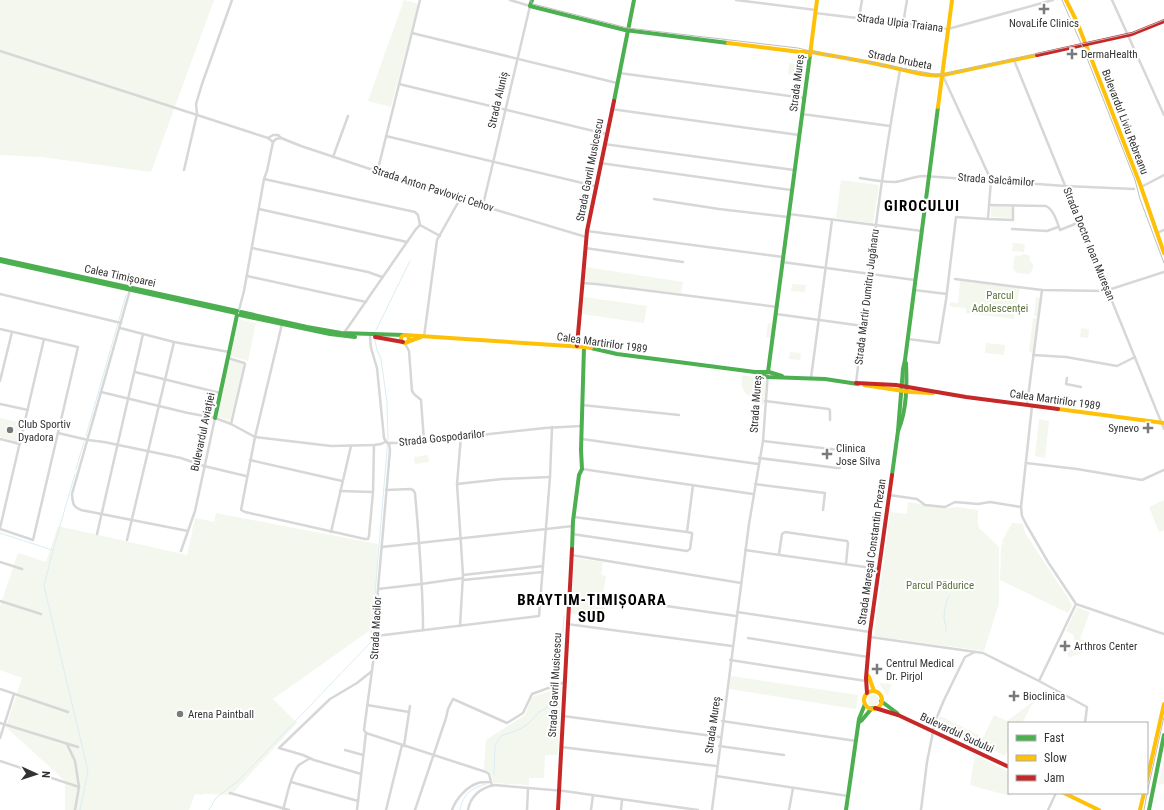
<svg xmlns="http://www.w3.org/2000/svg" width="1164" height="810" font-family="'Roboto Condensed',sans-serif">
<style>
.green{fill:#f3f7ee}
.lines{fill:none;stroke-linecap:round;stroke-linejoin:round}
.stream{stroke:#dbedf4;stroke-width:1}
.street{stroke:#d7d7d7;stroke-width:2.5}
.fast{stroke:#4caf50;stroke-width:4}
.slow{stroke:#ffc107;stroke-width:4}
.jam{stroke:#c62828;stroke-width:4}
.tram{stroke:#bebebe;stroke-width:1}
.poi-dot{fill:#7a7a7a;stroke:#fff;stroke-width:1.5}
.labels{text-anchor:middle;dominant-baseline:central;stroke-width:4;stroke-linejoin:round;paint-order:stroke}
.street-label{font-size:11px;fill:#333;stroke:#fff}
.poi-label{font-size:11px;fill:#333;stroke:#fff;text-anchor:start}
.park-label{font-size:11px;fill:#5a733b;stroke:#fff}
.district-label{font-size:15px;font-weight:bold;letter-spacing:1px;fill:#000;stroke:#fff}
</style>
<rect width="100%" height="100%" fill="#fff"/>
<!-- green -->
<g class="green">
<polygon points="0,0 214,0 151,172 42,157 0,155"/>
<polygon points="404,0 418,4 391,107 368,101"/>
<polygon points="789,63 797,64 796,75 788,74"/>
<polygon points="841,180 879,185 873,223 836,218"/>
<polygon points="991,206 1012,207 1012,218 991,217"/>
<polygon points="1013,243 1025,244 1024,252 1012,251"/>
<polygon points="1024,254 1030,256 1030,261 1033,264 1033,269 1029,274 1017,273 1013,269 1014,258 1016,255 1018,256"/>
<polygon points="586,267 683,282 681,293 587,282 585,279"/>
<polygon points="960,281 1020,288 1014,319 966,313 966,308 952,307 949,305 950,302 958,303"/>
<polygon points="792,284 806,285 805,292 791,291"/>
<polygon points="584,297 647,306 644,323 582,314"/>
<polygon points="1036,297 1040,298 1038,317 1034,316"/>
<polygon points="1033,318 1038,318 1034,353 1029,352"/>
<polygon points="239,319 256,323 248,361 230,356"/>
<polygon points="768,323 773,324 771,338 766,337"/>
<polygon points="1081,328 1089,329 1088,338 1080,337"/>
<polygon points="986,343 1005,345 1004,355 985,353"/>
<polygon points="790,352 801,353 800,360 789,359"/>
<polygon points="229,360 242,363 243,367 230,421 218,417 217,416"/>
<path d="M742 375 765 379 766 382 764 404H762C749 395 739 394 742 375Z"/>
<polygon points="0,418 22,423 18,442 0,437"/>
<polygon points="1039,419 1049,421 1045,458 1035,456"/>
<polygon points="428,455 429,462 415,464 414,457"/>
<polygon points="1164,500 1164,530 1159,532 1149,507"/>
<polygon points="908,502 946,508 956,507 978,510 978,523 979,528 999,547 999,603 984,651 874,636 890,512 907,514"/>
<polygon points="216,513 378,544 373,637 369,631 273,699 297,723 231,795 203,794 202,795 195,794 189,810 65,810 65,781 6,727 22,678 0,670 0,606 18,553 46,562 58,526 187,555 195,518 214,522"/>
<polygon points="1012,523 1023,524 1025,533 1068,598 1072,606 1068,613 1000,580 1001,548 1003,542 1002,541"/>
<polygon points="574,558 603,562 601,575 606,576 603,594 601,597 602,600 606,601 603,618 571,614"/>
<polygon points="1077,607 1090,612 1080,639 1116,651 1115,653 1093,646 1091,649 1071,657 1067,655 1070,649 1073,648 1076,642 1074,640 1074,639 1073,638 1074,635 1066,631"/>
<polygon points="731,676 858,695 856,709 729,689"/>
<polygon points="879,683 892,684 887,696"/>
<polygon points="561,687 558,755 545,755 544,778 529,778 529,785 493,783 491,773 484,769 486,740 525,715 532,697"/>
<circle cx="873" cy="700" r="5.5"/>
<polygon points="1034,701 1022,723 1009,723 1009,748 1005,756 980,744 994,715 1007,721"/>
<polygon points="940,716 979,735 976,742 937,724"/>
<polygon points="975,755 1009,772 1009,793 1011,793 1010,796 970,785"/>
<polygon points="1164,760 1164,784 1158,785"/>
</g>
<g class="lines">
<!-- stream -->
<g class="stream">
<polyline points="376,330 410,261"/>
<polyline points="86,436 126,295"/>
<polyline points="76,469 84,442"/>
<polyline points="75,474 53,550 44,586 88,771 80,810"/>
<polyline points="0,533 52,550"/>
<path d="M946 632C947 627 945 624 944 619 944 613 946 600 949 596"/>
<polyline points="560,672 564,616"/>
<polyline points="494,775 495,745 501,736 518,730 528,724 539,712 546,708 552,701 558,690"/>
<polyline points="209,810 216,798 239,780 371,642 388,438 387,402 381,359 377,350 375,340"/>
<path d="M460 810C463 794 471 788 486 784"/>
</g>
<!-- street -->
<g class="street">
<polyline points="736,0 816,10"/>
<polyline points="1112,0 1164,115"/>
<polyline points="815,13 948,29 1053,0"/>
<polyline points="859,18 862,0"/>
<polyline points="903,24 907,0"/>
<polyline points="412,33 617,83"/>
<polyline points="0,51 268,138 273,142"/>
<polyline points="1014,60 1164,429"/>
<polyline points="619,73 804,98"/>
<polyline points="943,76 991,180 988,219 1013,220 1013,206"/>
<polyline points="399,84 606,134"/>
<polyline points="611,109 799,135"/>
<polyline points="802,114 890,126"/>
<polyline points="386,136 595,186"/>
<polyline points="268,138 273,135 278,135 281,138 301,146 460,199 586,237"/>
<polyline points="604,144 794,170"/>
<polyline points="333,157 348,116"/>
<polyline points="600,163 791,190"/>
<polyline points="184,170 197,114 196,104 202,84 232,0"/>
<polyline points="376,171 379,165 420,0"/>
<path d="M860 178C871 180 883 182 895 182 905 181 914 176 924 176L1065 186 1134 189"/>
<polyline points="264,179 415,212 418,215 420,225"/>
<polyline points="1141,187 1164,175"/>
<polyline points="654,199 719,209 788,217"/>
<polyline points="483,205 530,6 510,0"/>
<path d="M989 205 1046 206C1054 210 1057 222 1060 230L1080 222"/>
<polyline points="259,209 407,242"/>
<polyline points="789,214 922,231"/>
<polyline points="1012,229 1047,231 1058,227"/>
<polyline points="587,231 783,257"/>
<polyline points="1157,233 1164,230"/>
<polyline points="252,248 368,272 382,277"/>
<polyline points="585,248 683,262"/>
<polyline points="782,262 915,280"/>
<polyline points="247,276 366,302"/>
<polyline points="955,279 1042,290 1105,291 1164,272"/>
<polyline points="583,283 596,284 777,307"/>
<path d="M130 290 72 494C73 503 72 506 81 510L188 531"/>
<polyline points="914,290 947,294"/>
<polyline points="0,294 121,323"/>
<polyline points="239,310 244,291 264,179 267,171 273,142 276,139 281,138"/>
<polyline points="776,314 863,326"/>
<polyline points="282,324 255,437 241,510 245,512 365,539 368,539 369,536 373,492 374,445"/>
<polyline points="120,328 174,342 229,352"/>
<polyline points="0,329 78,347 33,540 0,529"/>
<polyline points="344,333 416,229 420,225 440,236"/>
<polyline points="370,337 371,348 377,368 384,438 387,443 408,443 545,428 581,426"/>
<polyline points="424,337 437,240 460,199"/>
<polyline points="908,339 939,343 946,300 956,217 988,219"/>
<polyline points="404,342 409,351 412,391 414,394 421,400 424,441"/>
<polyline points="1033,355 1066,357 1117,366 1135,357"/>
<polyline points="228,358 244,363 245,364 231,424"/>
<polyline points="135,372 220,393"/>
<polyline points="811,378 832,220"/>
<polyline points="1067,378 1066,384 1081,387"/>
<polyline points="0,381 12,332"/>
<path d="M856 383C869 278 881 174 900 70"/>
<polyline points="101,392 188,413 215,418 231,424 255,437 331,446 374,445 381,444 385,442"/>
<polyline points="765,401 829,409 830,411 830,420"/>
<polyline points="0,404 28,410"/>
<polyline points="582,405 679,415"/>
<polyline points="1027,405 1042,290"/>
<polyline points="1032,406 1021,507 1022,516 1026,524 1048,562 1076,604 1164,634"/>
<polyline points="58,433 88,440 104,442 181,458 204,466 246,476"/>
<polyline points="0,439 20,444"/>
<polyline points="582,439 758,464"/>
<polyline points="763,441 839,450"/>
<polyline points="759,458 837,468 840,468"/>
<polyline points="250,460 342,481"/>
<polyline points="1026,463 1077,469 1142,480 1164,470"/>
<polyline points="582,469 753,494"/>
<polyline points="457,484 502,479 550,477"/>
<polyline points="755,484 825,493 823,510"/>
<path d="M386 490 410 489 413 490 415 493C419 538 423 584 423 630"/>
<polyline points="340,491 373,492"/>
<polyline points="889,495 917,499 925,505 945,507 955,502 978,504 990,502 1021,507"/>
<polyline points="0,528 44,339"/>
<polyline points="331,532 351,446"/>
<polyline points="687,532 693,485"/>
<polyline points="97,534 143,334"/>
<polyline points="572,534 687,551 690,549 692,535 692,533 687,532 574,517"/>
<polyline points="127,540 174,342"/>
<polyline points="382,547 573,526"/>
<polyline points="745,550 879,569"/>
<polyline points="181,551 195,511 215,418"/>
<polyline points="779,554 782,534 785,532 847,541 848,543 846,564"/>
<polyline points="571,555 741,583"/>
<polyline points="0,562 22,569"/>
<polyline points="463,575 543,566"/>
<polyline points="463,580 543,572"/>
<polyline points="378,589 421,584 463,578"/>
<polyline points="604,597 736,616"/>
<polyline points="0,601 41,614"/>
<polyline points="737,612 870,632"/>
<polyline points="567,624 732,646"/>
<polyline points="460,626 463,575 457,484 461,436"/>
<polyline points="376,636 539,616 550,477 552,427"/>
<polyline points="870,637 983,653 1039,681 1087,707 1085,723"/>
<polyline points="748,638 868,657"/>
<polyline points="730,660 866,681"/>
<polyline points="1039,681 1076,604"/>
<polyline points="0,689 68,712"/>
<polyline points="367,705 409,712"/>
<polyline points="563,716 720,737"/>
<polyline points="722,721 856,741"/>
<polyline points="0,723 78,747"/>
<polyline points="366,733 486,772 489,774 492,786"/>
<polyline points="0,738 14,694"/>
<polyline points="67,744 75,761 79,787 75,810"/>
<polyline points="404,746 410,706"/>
<polyline points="719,746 784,755"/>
<polyline points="561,747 716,766"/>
<polyline points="345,750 363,755"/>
<polyline points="0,761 79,787"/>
<polyline points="361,774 314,760 303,755 279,748 330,699 357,683 372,671"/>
<polyline points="716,776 848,796"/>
<polyline points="291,782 358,801"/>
<polyline points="230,793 289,810"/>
<path d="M283 810C287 797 290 776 298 766 301 763 305 761 309 759"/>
<polyline points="357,810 366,733 364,730 375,648 376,636 375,633 378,589 390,450 389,443"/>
<polyline points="386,810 402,745"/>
<polyline points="415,810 446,718 448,709 453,699 507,723 523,713 532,694 565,682"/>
<path d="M452 810C456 799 466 787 478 783 482 782 486 782 490 782"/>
<path d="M468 810C470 797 480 788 494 785L564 791 698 810"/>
<polyline points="527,810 528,788"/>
<polyline points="591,810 593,795"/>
<polyline points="621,810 622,800"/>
<polyline points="712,810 749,524 763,441 768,372"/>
<polyline points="789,810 793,788"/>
<polyline points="921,810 927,762 932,737 934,724 944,700 965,657 975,652"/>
<polyline points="1048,810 1056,793"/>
</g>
<!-- fast -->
<g class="fast">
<polyline points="532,0 530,6 625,30 728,43"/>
<polyline points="614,101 634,0"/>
<polyline points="0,259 237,311"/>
<polyline points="0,261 236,313"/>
<polyline points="241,312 307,327 341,333 404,335"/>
<polyline points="240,315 330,334 355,337"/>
<polyline points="591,348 617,354 755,372 769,372 782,376"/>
<polyline points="755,372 759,374 768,377 825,379 858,384"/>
<polyline points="768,372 810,55"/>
<polyline points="215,418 237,315"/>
<path d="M898 431C907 410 907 385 906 363"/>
<polyline points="892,475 898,431 903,369 905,360 938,107"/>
<polyline points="572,549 573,521 579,475 582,469 581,450 584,347"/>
<polyline points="881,701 897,713 898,715"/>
<polyline points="859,722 862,720 872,708"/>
<polyline points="846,810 859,719 865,704"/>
<polyline points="1149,810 1164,735"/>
</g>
<!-- slow -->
<g class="slow">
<polyline points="1066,0 1077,22 1140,184 1164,253"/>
<path d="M728 43 800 52H812C838 57 865 61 891 67 909 71 925 77 943 75L1037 55"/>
<polyline points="810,55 817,0"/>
<polyline points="938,107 952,0"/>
<polyline points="405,335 584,347 591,348"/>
<circle cx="405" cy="339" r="4"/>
<polyline points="407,342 421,337"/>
<polyline points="864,385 910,392 933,393"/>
<polyline points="1058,409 1164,423"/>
<polyline points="867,675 869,677 874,691"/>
<circle cx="873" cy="700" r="9"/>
<polyline points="1147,780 1164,704"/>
<polyline points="1064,793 1099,810"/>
<polyline points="1140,810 1144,793"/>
</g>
<!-- jam -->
<g class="jam">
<polyline points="1037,55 1132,34 1164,21"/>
<polyline points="375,337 403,342"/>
<polyline points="577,346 587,231 614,101"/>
<polyline points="856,383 896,385 966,397 1058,409"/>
<polyline points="867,693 866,678 870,632 892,475"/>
<polyline points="875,708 898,715 1009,767"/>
<polyline points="558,810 572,549"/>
</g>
<!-- tram -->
<g class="tram">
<polyline points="530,0 533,4 537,5 628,28 798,48 818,53 934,74 944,74 1132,33 1164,20"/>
<polyline points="1062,0 1083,48 1135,180 1140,199 1164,263"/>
<polyline points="1144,810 1148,789 1164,717"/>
</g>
</g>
<!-- markers -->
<g class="poi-dot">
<path d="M1042 3h4v4h4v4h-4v4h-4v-4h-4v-4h4z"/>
<path d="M1070 48h4v4h4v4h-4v4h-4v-4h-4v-4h4z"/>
<path d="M1146 422h4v4h4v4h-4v4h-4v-4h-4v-4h4z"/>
<circle cx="10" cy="430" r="4"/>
<path d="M825 448h4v4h4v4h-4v4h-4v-4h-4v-4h4z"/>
<path d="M1063 640h4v4h4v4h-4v4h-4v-4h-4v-4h4z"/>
<path d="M875 663h4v4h4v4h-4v4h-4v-4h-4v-4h4z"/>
<path d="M1012 690h4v4h4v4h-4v4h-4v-4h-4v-4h4z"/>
<circle cx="180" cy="714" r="4"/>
</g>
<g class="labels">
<!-- street labels -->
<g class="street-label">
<text transform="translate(900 23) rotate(7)">Strada Ulpia Traiana</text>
<text transform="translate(900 60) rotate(11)">Strada Drubeta</text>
<text transform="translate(797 83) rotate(-83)">Strada Mureș</text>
<text transform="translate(498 100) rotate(-77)">Strada Aluniș</text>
<text transform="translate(1125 122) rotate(69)">Bulevardul Liviu Rebreanu</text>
<text transform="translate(590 170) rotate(-79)">Strada Gavril Musicescu</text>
<text transform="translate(996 180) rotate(4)">Strada Salcâmilor</text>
<text transform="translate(433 189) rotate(18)">Strada Anton Pavlovici Cehov</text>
<text transform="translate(1089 244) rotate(68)">Strada Doctor Ioan Mureșan</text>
<text transform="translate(120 276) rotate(12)">Calea Timișoarei</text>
<text transform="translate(867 297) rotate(-83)">Strada Martir Dumitru Jugănaru</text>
<text transform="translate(602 343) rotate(8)">Calea Martirilor 1989</text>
<text transform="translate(1055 400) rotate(8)">Calea Martirilor 1989</text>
<text transform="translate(756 404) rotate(-86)">Strada Mureș</text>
<text transform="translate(203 432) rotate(-78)">Bulevardul Aviației</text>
<text transform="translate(442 438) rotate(-6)">Strada Gospodarilor</text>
<text transform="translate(872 552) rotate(-82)">Strada Mareșal Constantin Prezan</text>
<text transform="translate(376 628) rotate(-87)">Strada Macilor</text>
<text transform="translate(555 685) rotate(-87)">Strada Gavril Musicescu</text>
<text transform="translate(713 725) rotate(-82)">Strada Mureș</text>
<text transform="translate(957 733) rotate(25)">Bulevardul Sudului</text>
</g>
<!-- poi labels -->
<g class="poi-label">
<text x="1044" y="23" text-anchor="middle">NovaLife Clinics</text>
<text x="1081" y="54">DermaHealth</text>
<text x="18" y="424">Club Sportiv<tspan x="18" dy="13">Dyadora</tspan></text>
<text x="1139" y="428" text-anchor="end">Synevo</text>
<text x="836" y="448">Clinica<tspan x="836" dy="13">Jose Silva</tspan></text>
<text x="1074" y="646">Arthros Center</text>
<text x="886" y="663">Centrul Medical<tspan x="886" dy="13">Dr. Pirjol</tspan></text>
<text x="1023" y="696">Bioclinica</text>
<text x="188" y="714">Arena Paintball</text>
</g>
<!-- park labels -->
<g class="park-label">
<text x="1000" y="295">Parcul<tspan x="1000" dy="13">Adolescenței</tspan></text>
<text x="940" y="585">Parcul Pădurice</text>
</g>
<!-- district labels -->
<g class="district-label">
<text x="922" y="206">GIROCULUI</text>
<text x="592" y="600">BRAYTIM-TIMIȘOARA<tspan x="592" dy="17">SUD</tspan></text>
</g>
</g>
<!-- legend -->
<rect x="1008" y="722" width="140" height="72" fill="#ffffff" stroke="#adadad"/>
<rect x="1016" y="735" width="20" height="6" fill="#4caf50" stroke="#adadad"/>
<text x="1044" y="742" font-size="12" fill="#333333">Fast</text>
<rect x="1016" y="755" width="20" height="6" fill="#ffc107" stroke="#adadad"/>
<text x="1044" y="762" font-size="12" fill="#333333">Slow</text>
<rect x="1016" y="775" width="20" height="6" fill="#c62828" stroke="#adadad"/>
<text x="1044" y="782" font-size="12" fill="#333333">Jam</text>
<!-- north arrow -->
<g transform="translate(36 774) rotate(93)" stroke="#ffffff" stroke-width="3" paint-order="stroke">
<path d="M0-3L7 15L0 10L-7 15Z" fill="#333333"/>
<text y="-6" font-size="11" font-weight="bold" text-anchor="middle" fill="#333333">N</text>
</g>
</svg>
